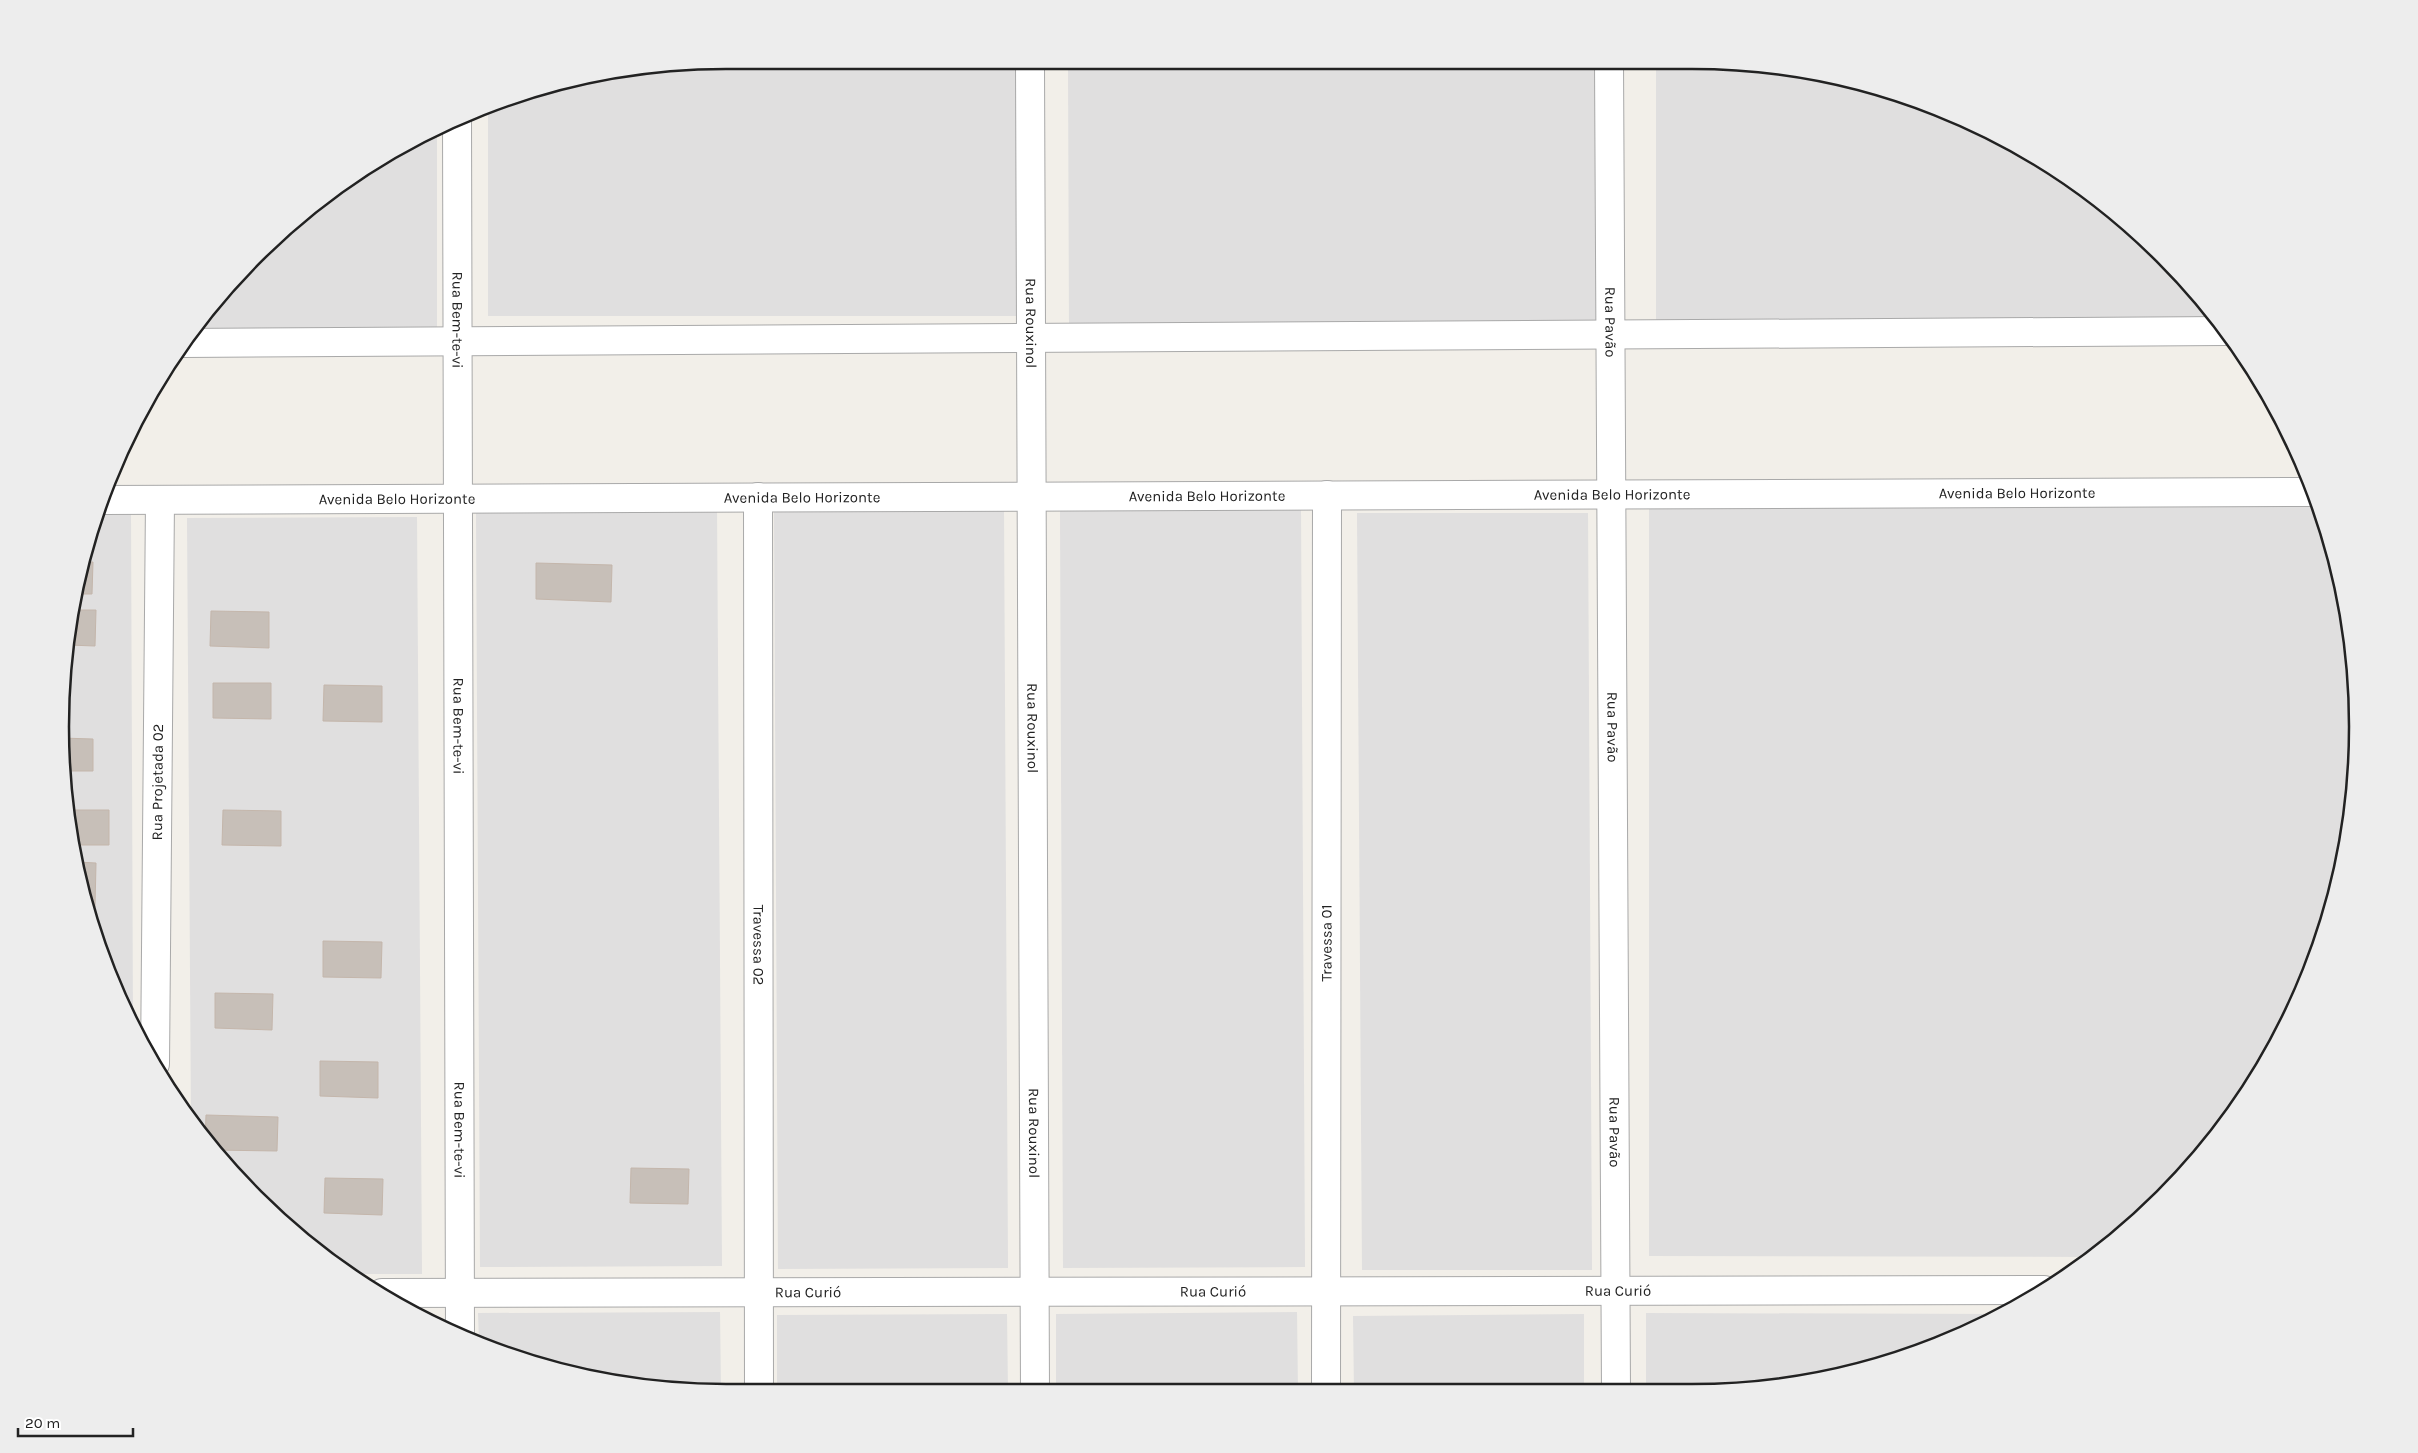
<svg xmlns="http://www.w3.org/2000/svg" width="2418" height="1453" font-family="Karla,sans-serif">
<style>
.residential{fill:#e0dfdf}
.building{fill:#c7bfb8;stroke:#c4b6ab}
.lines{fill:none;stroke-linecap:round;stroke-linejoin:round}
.minor-casing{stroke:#a9a9a9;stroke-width:30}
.tertiary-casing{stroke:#a9a9a9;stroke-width:30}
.minor{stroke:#fff;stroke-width:28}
.tertiary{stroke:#fff;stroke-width:28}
.labels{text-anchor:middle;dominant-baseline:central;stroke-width:5;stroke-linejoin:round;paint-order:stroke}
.street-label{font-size:15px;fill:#222;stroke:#fff}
.rim{fill:none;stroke:#222;stroke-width:2.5}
</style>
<rect width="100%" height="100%" fill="#f2efe9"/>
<!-- residential -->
<g class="residential">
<polygon points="1735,61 1906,95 2062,172 2163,255 2218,322 1656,321 1656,62"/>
<polygon points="1596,62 1597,328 1069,328 1068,64"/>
<polygon points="1017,64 1017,316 488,316 488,106 513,95 639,66"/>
<polygon points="437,127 437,331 193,331 255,255 321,198"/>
<polygon points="1649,504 2318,505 2345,597 2358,727 2345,857 2307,982 2246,1097 2131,1227 2090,1257 1649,1256"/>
<polygon points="717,509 722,1266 480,1267 476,510"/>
<polygon points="1301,510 1305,1267 1063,1268 1060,511"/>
<polygon points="1004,511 1008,1268 778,1269 774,512"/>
<polygon points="1357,513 1588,513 1592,1270 1362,1270"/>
<polygon points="95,515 131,515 133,1029 95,940 66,814 60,726 73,597"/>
<polygon points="417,517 422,1274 348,1274 255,1198 198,1132 191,1121 187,518"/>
<polygon points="720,1312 721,1392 683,1392 512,1358 479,1341 478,1313"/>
<polygon points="1297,1312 1298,1392 1056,1392 1056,1314"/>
<polygon points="1646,1313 2002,1314 1905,1358 1735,1392 1646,1392"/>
<polygon points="1007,1314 1008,1392 777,1392 777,1315"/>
<polygon points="1584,1314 1584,1392 1354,1392 1353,1316"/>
</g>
<!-- building -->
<g class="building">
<polygon points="82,562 93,562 92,594 74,594"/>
<polygon points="536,563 612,565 611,602 536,599"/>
<polygon points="71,610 96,610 95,646 68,645"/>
<polygon points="211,611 269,612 269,648 210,646"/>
<polygon points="213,683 271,683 271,719 213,718"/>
<polygon points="324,685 382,686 382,722 323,721"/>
<polygon points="61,738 93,739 93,771 63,771"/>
<polygon points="66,810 109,810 109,845 73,845"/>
<polygon points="223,810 281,811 281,846 222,845"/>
<polygon points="77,862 96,863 95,907 87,907"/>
<polygon points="323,941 382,942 381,978 323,977"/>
<polygon points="215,993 273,994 272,1030 215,1028"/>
<polygon points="320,1061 378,1062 378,1098 320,1096"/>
<polygon points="206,1115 278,1117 277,1151 213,1150 205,1141"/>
<polygon points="631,1168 689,1169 688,1204 630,1203"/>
<polygon points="325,1178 383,1179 382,1215 324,1213"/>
</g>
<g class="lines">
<defs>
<g id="minor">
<path id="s1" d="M1609 62 1616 1392"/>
<path id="s2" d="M1030 64 1035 1392"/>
<path id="s3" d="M457 118 460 1332"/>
<path id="s4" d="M758 497 759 1392"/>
<path id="s5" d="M155 1064 160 500"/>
<path id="s6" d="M382 1293 2044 1290"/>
<path id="s7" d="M1326 1392 1327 495"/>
</g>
<g id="tertiary">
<polyline points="183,343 2225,331"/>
<path id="s8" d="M101 500 2313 492"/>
</g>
</defs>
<!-- minor casing -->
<use href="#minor" class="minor-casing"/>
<!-- tertiary casing -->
<use href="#tertiary" class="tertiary-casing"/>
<!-- minor -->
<use href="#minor" class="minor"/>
<!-- tertiary -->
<use href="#tertiary" class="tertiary"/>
</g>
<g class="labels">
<!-- street labels -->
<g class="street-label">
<text stroke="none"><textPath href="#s3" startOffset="202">Rua Bem-te-vi</textPath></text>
<text stroke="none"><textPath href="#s1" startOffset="260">Rua Pavão</textPath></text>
<text stroke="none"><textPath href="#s2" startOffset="259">Rua Rouxinol</textPath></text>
<text stroke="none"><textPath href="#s8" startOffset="1916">Avenida Belo Horizonte</textPath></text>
<text stroke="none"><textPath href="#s8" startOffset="1511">Avenida Belo Horizonte</textPath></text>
<text stroke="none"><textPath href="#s8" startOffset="1106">Avenida Belo Horizonte</textPath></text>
<text stroke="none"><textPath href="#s8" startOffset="701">Avenida Belo Horizonte</textPath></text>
<text stroke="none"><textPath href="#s8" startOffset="296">Avenida Belo Horizonte</textPath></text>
<text stroke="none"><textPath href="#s3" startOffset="608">Rua Bem-te-vi</textPath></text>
<text stroke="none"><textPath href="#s1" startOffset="665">Rua Pavão</textPath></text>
<text stroke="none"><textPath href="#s2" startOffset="664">Rua Rouxinol</textPath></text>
<text stroke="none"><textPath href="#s5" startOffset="282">Rua Projetada 02</textPath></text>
<text stroke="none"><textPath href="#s7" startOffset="449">Travessa 01</textPath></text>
<text stroke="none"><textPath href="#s4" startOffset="448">Travessa 02</textPath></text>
<text stroke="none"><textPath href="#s3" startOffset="1012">Rua Bem-te-vi</textPath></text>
<text stroke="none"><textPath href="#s1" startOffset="1070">Rua Pavão</textPath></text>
<text stroke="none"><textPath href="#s2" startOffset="1069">Rua Rouxinol</textPath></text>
<text stroke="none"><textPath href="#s6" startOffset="1236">Rua Curió</textPath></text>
<text stroke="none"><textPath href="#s6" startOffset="831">Rua Curió</textPath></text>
<text stroke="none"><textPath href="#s6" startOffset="426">Rua Curió</textPath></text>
</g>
</g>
<!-- crop -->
<path d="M0 0H2418V1453H0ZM726 69H1692A657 657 0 0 1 2349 726V727A657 657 0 0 1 1692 1384H726A657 657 0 0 1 69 727V726A657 657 0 0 1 726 69Z" fill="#ededed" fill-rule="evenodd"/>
<path class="rim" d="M726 69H1692A657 657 0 0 1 2349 726V727A657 657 0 0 1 1692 1384H726A657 657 0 0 1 69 727V726A657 657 0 0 1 726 69Z"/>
<!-- scale -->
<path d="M18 1428v8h115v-8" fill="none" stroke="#222222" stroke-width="2.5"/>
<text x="25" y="1428" font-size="15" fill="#222222" stroke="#ffffff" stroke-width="4" paint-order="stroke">20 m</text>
</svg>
